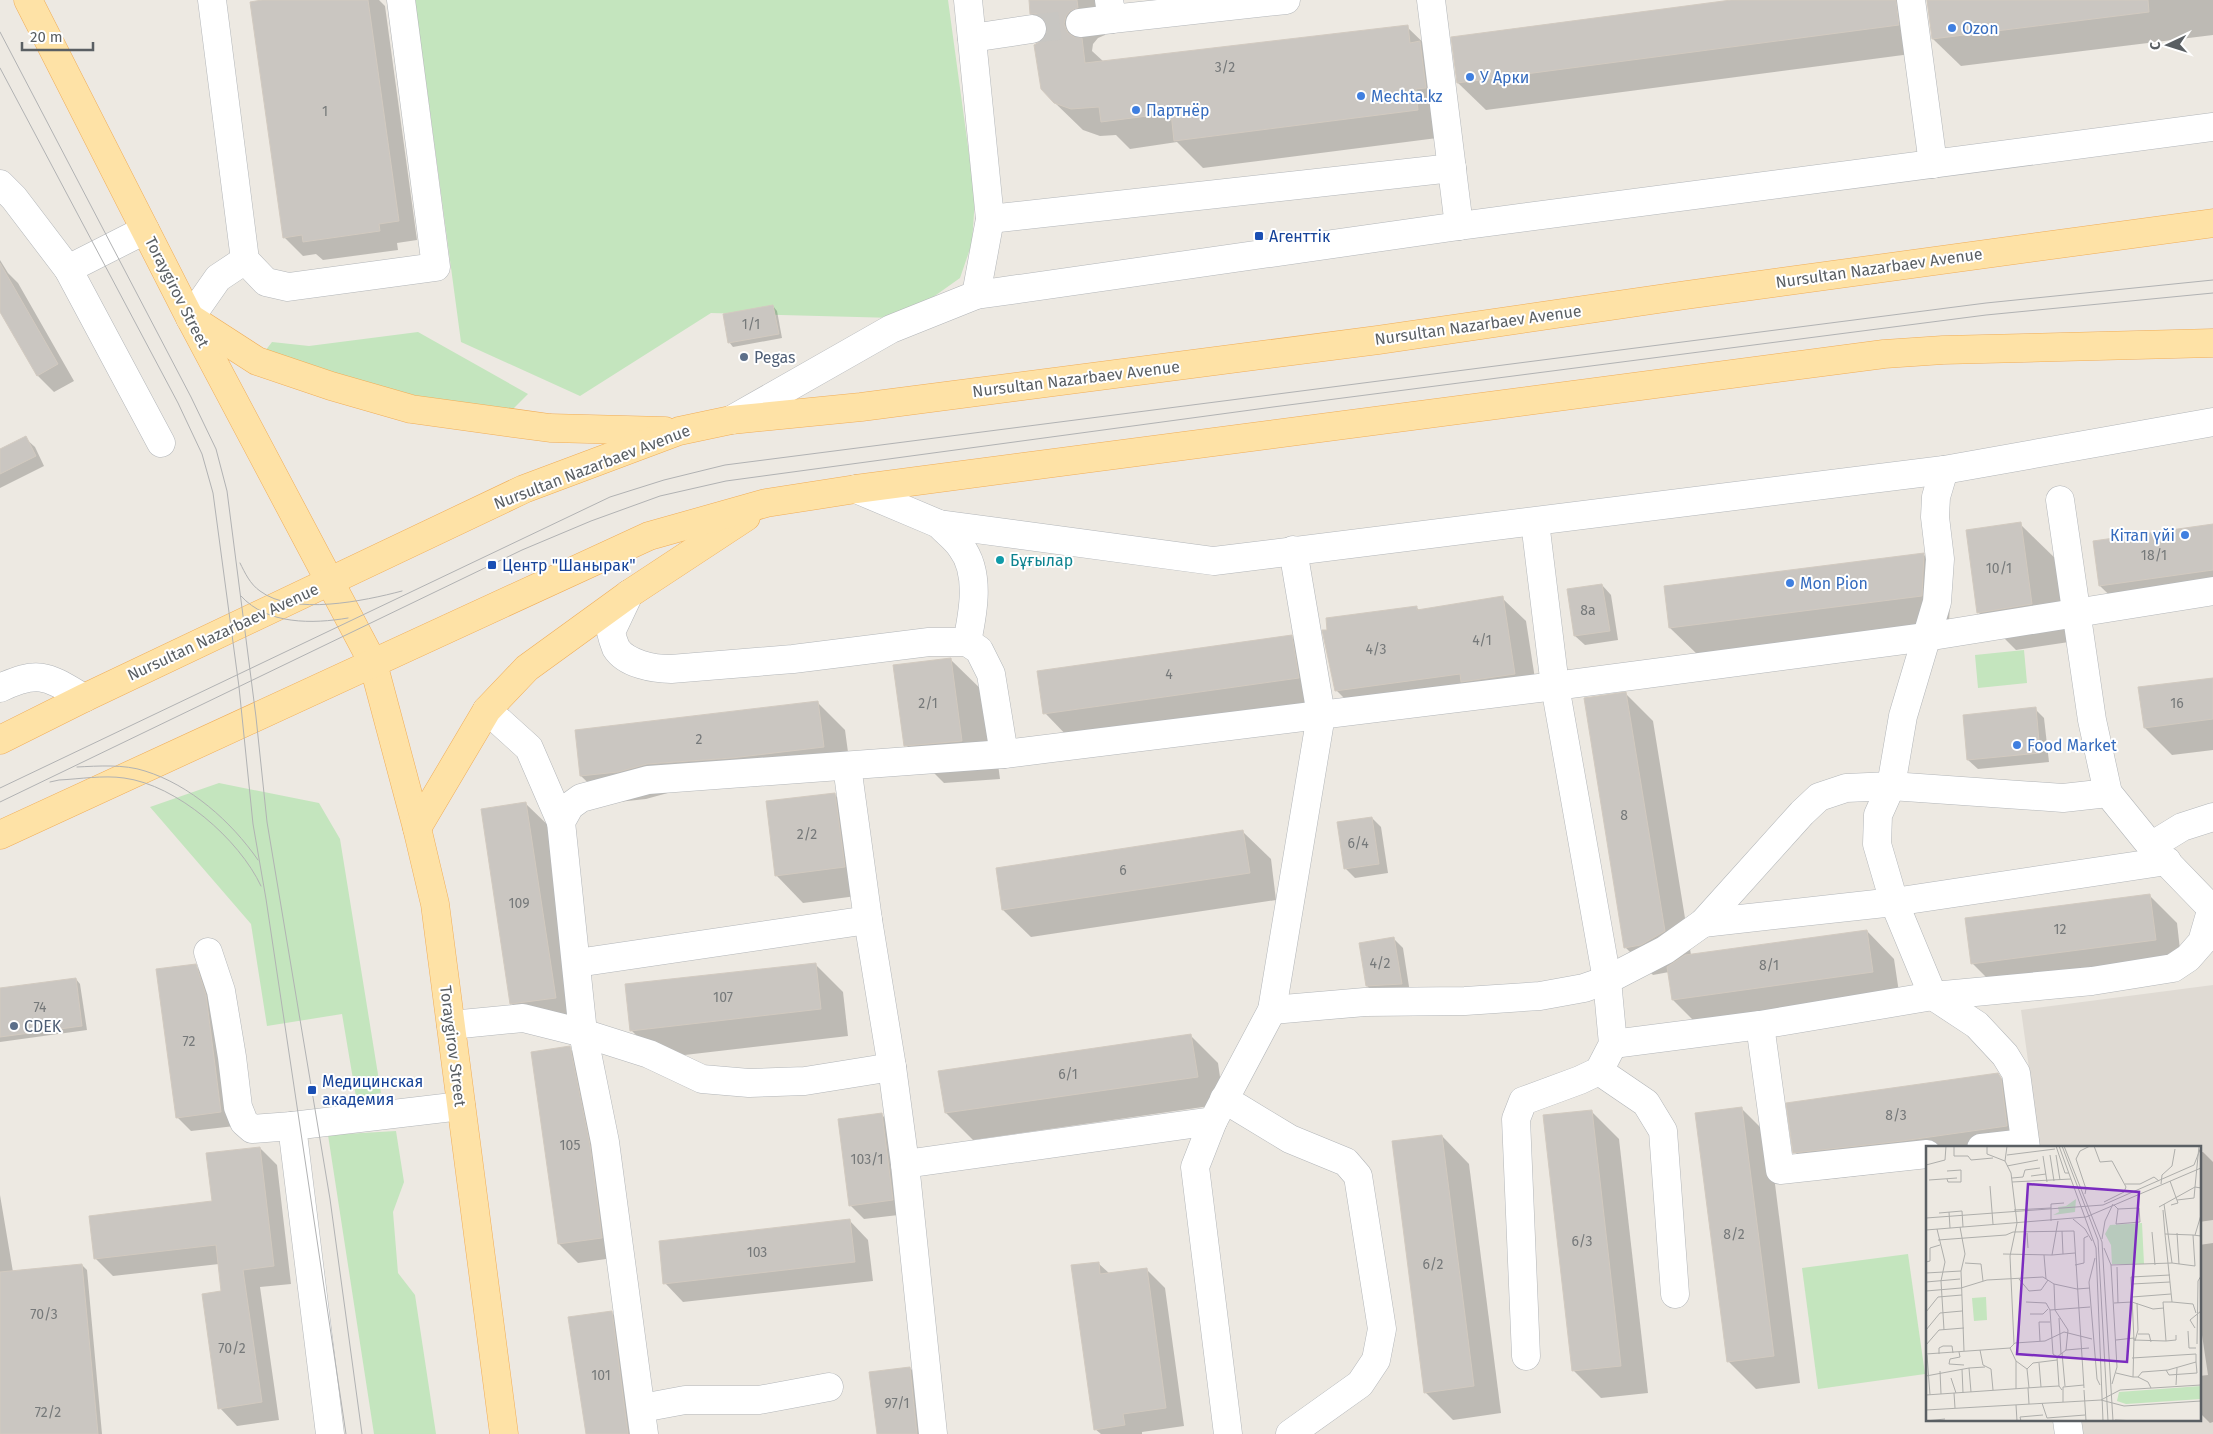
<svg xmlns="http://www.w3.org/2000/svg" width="2213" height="1434" font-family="'Fira Sans',sans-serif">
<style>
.education{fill:#dfdad3}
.green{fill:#c4e5be}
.shadow{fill:#0003}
.building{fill:#cac6c1;stroke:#d2cac0}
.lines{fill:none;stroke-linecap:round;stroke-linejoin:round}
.minor-tunnel{stroke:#c8c6c2;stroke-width:28;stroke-dasharray:28 14;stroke-linecap:butt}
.minor-casing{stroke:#b3b6b9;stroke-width:29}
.major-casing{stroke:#f0ad58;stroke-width:29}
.minor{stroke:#fff;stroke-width:28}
.major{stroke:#fee2a6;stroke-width:28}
.tram{stroke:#b1b2b3;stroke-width:1}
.shop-dot{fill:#3f7fe0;stroke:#fff;stroke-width:2}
.transit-dot{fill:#1a4fb4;stroke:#fff;stroke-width:2}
.service-dot{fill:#5c6f8a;stroke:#fff;stroke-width:2}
.culture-dot{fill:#0f9aa8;stroke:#fff;stroke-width:2}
.labels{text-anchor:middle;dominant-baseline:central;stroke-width:4;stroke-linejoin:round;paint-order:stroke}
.number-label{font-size:14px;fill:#76797a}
.shop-label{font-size:16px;fill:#366cbe;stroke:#fff;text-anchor:start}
.transit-label{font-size:16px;fill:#164399;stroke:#fff;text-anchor:start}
.street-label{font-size:16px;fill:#5a5f63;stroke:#fff}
.service-label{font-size:16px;fill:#4e5e75;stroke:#fff;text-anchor:start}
.culture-label{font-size:16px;fill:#0d838f;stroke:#fff;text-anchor:start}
.inset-road{fill:none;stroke:#aeaeab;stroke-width:1}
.view{fill:#7b2cbf;fill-opacity:0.15;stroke:#7b2cbf;stroke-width:2.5}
.inset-edge{fill:none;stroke:#5a5f63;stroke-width:2.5}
</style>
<rect width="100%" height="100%" fill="#ede9e2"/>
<!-- education -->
<polygon class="education" points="2213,985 2213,1434 2078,1434 2076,1420 2199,1420 2199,1148 2040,1148 2021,1010"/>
<!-- green -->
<g class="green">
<polygon points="415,0 948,0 975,198 972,243 960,278 929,300 895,318 711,313 580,396 461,342"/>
<polygon points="418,332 528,394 511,411 412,398 265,351 272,342 309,346"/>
<polygon points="2024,650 2027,683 1978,688 1975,655"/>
<polygon points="219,783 319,803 340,839 381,1093 356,1097 342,1014 267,1026 251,924 150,807"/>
<polygon points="396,1131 404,1182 393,1212 398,1273 415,1295 436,1434 374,1434 328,1135"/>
<polygon points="1908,1254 1925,1374 1818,1389 1802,1268"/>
</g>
<!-- shadow -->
<g class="shadow">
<polygon points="271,0 379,0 385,6 417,240 397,243 398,250 323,260 316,254 303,256 284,237"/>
<polygon points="1030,0 1101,0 1105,35 1098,38 1093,44 1092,51 1104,62 1407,27 1435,54 1445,137 1203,168 1177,142 1130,149 1116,135 1100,136 1083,130 1054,102 1043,42 1048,30 1031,13"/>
<polygon points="1741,0 1918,0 1926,52 1486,110 1458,83 1453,38"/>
<polygon points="1927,0 2213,0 2213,35 1961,66 1933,39"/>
<polygon points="0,260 8,273 18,283 74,381 54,392 38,376 0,310"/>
<polygon points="773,306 777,311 782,338 733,347 729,342"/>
<polygon points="25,438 35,447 44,466 0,488 0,450"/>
<polygon points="2020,524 2059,562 2069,642 2016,650 1978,612"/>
<polygon points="2213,525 2213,601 2128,613 2100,586"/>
<polygon points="1923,554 1951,582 1949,623 1698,655 1670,628 1665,587"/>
<polygon points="1602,585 1611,595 1618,640 1585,645 1575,636"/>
<polygon points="1502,598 1526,621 1538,698 1360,714 1336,690 1416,607 1420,611"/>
<polygon points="1291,636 1319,664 1326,705 1072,741 1045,713"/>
<polygon points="950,659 989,697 1000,779 944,783 906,745"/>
<polygon points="2213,679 2213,750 2172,755 2145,728"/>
<polygon points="1626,694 1653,721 1691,955 1867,931 1894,959 1900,999 1700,1027 1673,1000 1669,972 1653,975 1625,947"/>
<polygon points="818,703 845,730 851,774 675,791 646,799 609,803 581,776 576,731"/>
<polygon points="2035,709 2044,718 2049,762 1978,769 1968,760"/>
<polygon points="834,794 862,822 872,894 803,903 776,875"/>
<polygon points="526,804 554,831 583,1025 539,1031 511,1003"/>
<polygon points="1372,818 1381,827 1388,873 1355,878 1345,868"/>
<polygon points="1243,832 1271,859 1276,900 1031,937 1003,910"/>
<polygon points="2149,895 2177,923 2182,967 2000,991 1972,963"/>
<polygon points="1394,939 1403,948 1410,993 1377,995 1367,986"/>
<polygon points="815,964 843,992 848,1036 659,1058 631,1030"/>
<polygon points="195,966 210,980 235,1126 191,1131 177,1117"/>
<polygon points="76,979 80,984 87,1030 0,1042 0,990"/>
<polygon points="1191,1036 1218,1063 1224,1104 973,1140 946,1113"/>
<polygon points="569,1048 588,1067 620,1257 578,1263 559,1244"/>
<polygon points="1997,1074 2025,1102 2033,1148 1927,1148 1927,1168 1822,1180 1795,1152"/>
<polygon points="1741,1108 1769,1136 1800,1383 1756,1389 1728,1361"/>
<polygon points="1591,1111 1619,1139 1648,1393 1601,1398 1574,1371 1544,1116"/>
<polygon points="882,1115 896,1129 907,1214 864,1219 850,1205"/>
<polygon points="1442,1136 1469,1164 1501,1413 1453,1420 1425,1392"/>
<polygon points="260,1148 277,1165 291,1284 260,1287 279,1420 237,1426 220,1408 222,1292 219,1264 113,1276 95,1258 213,1202"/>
<polygon points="2199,1152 2203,1152 2213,1162 2213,1220 2199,1222"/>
<polygon points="0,1195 13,1272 82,1265 87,1270 102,1434 0,1434"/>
<polygon points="850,1221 868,1240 873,1281 683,1302 665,1283"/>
<polygon points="2213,1243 2213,1422 2210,1423 2199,1412 2199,1376 2208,1375 2199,1315 2199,1245"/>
<polygon points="1098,1263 1110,1274 1146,1269 1165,1288 1184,1426 1142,1432 1142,1434 1101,1434 1095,1429"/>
<polygon points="611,1312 630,1331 644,1434 587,1434"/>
<polygon points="910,1368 924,1382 929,1434 879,1434"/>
</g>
<!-- building -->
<g class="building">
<polygon points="262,0 368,0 399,221 379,224 380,231 303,242 302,235 283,238 250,2"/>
<polygon points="1029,0 1077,0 1078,8 1070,11 1066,16 1064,24 1068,33 1074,37 1082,38 1085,63 1408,25 1410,43 1420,41 1426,88 1416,89 1418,110 1174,141 1171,113 1101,122 1099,107 1071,109 1054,103 1041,89 1034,45 1041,41 1046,35 1047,26 1044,19 1037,14 1030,14"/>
<polygon points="1731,0 1896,0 1899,25 1457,83 1451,37"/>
<polygon points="1927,0 2148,0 2149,12 1932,39"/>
<polygon points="0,263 58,364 37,376 0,312"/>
<polygon points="773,305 779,334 728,343 723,314"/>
<polygon points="26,436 36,456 0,474 0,449"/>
<polygon points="2021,522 2032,604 1977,613 1966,530"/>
<polygon points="2213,524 2213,570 2099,586 2093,541"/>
<polygon points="1924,553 1922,596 1669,628 1664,586"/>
<polygon points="1602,584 1610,631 1574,636 1567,589"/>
<polygon points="1503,596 1515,674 1461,682 1460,674 1335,691 1322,630 1327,630 1326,618 1417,606 1417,610"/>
<polygon points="1292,635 1299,678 1043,714 1037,671"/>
<polygon points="951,658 962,741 904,746 893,665"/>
<polygon points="2213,678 2213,719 2144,728 2138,687"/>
<polygon points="1626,692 1665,931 1641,945 1624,948 1584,698"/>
<polygon points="818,701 824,747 732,758 647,764 618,772 580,776 575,730"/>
<polygon points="2036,707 2040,753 1967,760 1963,715"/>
<polygon points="835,793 845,867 775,876 766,801"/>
<polygon points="526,802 556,998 510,1004 481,809"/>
<polygon points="1372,817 1379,864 1344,869 1337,822"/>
<polygon points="1243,830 1250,873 1002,910 996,868"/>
<polygon points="2150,894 2156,940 1971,964 1965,918"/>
<polygon points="1867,930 1873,972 1672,1000 1667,967 1685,955"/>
<polygon points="1394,937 1402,984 1366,986 1359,943"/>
<polygon points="816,963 821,1009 630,1031 625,984"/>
<polygon points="196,964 206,995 221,1112 176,1118 156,969"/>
<polygon points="76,978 82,1026 0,1037 0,988"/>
<polygon points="1191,1034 1198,1077 945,1113 938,1071"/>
<polygon points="570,1046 590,1145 602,1238 558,1244 531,1052"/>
<polygon points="1998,1073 2001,1078 2007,1126 1902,1141 1793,1153 1786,1103"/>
<polygon points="1742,1107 1774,1356 1727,1362 1695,1113"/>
<polygon points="1592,1110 1621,1366 1572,1371 1543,1115"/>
<polygon points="882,1113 893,1200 849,1206 838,1119"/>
<polygon points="1442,1135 1474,1386 1424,1393 1392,1141"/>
<polygon points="260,1147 274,1266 243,1270 262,1402 218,1409 202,1294 221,1291 216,1245 94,1259 89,1216 212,1201 206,1153"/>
<polygon points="850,1219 855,1262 663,1284 659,1241"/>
<polygon points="1099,1262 1100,1274 1147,1268 1166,1408 1123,1414 1125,1425 1094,1430 1071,1265"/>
<polygon points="82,1264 98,1434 0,1434 0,1272"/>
<polygon points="612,1311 628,1434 586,1434 568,1317"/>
<polygon points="910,1367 917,1434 877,1434 869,1372"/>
</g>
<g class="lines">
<!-- minor-tunnel -->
<polyline class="minor-tunnel" points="1032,29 1080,23"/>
<defs>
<g id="minor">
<polyline points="212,0 245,260 266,282 288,287 436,267 401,0"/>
<polyline points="968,0 990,219 976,295"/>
<polyline points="1109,0 1112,19 1286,0"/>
<polyline points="1431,0 1459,226"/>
<polyline points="1911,0 1933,164"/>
<polyline points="1080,23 1112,19"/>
<polyline points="972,38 1032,29"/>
<polyline points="0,184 14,198 68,269 161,443"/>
<polyline points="990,219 1452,168"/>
<polyline points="68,269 145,230"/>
<polyline points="190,318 218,278 245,260"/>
<polyline points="731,420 891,329 976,295 1459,226 2213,127"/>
<polyline points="1944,470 1936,497 1935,517 1940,559 1937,602 1903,716 1891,786 1878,815 1877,844 1894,902 1933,996 1977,1025 2005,1055 2016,1073 2026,1148"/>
<polyline points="856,489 939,524 1214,561 1944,470 2213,422"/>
<polyline points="2060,500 2092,720 2108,793 2151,846 2213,910"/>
<path d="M939 524C946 532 955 538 961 547 981 573 973 613 967 642"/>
<path d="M629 594 611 632C612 637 614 643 616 648 626 664 654 669 671 669L793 659 929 642H967L979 650 991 674 1004 754"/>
<path d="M0 688C40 669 48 677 84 698"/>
<polyline points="487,710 529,748 561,822"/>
<polyline points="2151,846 2182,827 2213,817"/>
<polyline points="1703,923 1894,902 2167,861"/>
<polyline points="208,952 221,991 232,1057 238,1107 244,1122 252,1129 292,1126"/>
<polyline points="577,963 868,920"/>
<polyline points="1272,1010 1365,1002 1465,1001 1540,996 1584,988 1607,980 1665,950 1703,923 1802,813 1819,797 1846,788 1891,786 2063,798 2108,793"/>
<polyline points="451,1025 523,1018 583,1033 649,1054 702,1079 749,1083 805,1081 892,1067 868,920 847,766"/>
<polyline points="1760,1025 1780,1170 1927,1154"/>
<polyline points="1613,1044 1760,1025 1933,996 2092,981 2173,968 2188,958 2202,942 2211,911"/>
<polyline points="892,1067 905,1164 933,1434"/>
<polyline points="1599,1071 1646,1103 1663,1131 1675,1294"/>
<polyline points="1224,1099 1290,1139 1346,1162 1358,1176 1382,1329 1376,1360 1360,1384 1290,1434"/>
<polyline points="1981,1148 2025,1143"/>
<polyline points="905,1164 1213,1121"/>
<polyline points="1526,1356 1516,1119 1523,1101 1580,1080 1599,1071 1613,1044 1607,980 1555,686 1535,522"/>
<polyline points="642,1408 685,1400 759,1400 829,1387"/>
<polyline points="2067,1420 2069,1434"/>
<polyline points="330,1434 292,1126 461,1106"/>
<polyline points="644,1434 605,1142 583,1033 561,822 570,806 581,798 648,780 1004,754 1555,686 1926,637 2213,591"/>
<polyline points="1228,1434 1195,1167 1213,1121 1272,1010 1321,715 1293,550"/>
</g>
<g id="major">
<polyline points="28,0 190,318 373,663 417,828 435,904 504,1434"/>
<polyline points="192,319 257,361 331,386 411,409 550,428 665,431"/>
<polyline points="0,740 84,698 524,489 679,431 731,420 861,407 1378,340 1686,295 2213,223"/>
<polyline points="417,828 487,710 527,668 629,594 746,517"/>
<polyline points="0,835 649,536 766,503 856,489 1884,354 1943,350 2213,343"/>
</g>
</defs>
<!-- minor casing -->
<use href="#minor" class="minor-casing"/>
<!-- major casing -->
<use href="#major" class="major-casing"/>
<!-- minor -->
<use href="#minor" class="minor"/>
<!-- major -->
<use href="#major" class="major"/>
<!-- tram -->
<g class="tram">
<polyline points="0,32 191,397 216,449 227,491 256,717 267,822 330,1199 362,1434"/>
<polyline points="0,68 178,403 202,454 213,493 239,687 253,824 266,899 346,1434"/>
<path d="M240 563C245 573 250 584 260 591 293 616 364 601 402 591"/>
<path d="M241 596C267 625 313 624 348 618"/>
<path d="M77 767C98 766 124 764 145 771 190 785 231 821 258 860"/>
<path d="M50 782 59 780C80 779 103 775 124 778 177 785 239 839 261 886"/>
<polyline points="0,788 610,497 664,480 725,465 1986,303 2213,280"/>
<polyline points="0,802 522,550 591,521 660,496 726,481 1273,407 1986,315 2213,293"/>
</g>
</g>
<!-- markers -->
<g class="shop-dot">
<circle cx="1952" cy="28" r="5"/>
<circle cx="1470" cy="77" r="5"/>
<circle cx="1361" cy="96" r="5"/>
<circle cx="1136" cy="110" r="5"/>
<circle cx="2185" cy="535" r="5"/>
<circle cx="1790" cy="583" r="5"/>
<circle cx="2017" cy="745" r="5"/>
</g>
<g class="transit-dot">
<rect x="1254" y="231" width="10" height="10" rx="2.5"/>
<rect x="487" y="560" width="10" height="10" rx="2.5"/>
<rect x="307" y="1085" width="10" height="10" rx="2.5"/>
</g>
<g class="service-dot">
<circle cx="744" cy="357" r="5"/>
<circle cx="14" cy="1026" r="5"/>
</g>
<circle class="culture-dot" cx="1000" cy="560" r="5"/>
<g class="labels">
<!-- number labels -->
<g class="number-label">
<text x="1225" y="67">3/2</text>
<text x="325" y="111">1</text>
<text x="751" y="324">1/1</text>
<text x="2154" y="555">18/1</text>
<text x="1999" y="568">10/1</text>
<text x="1588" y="610">8а</text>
<text x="1482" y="640">4/1</text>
<text x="1376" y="649">4/3</text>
<text x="1169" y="674">4</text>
<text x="928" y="703">2/1</text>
<text x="2177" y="703">16</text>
<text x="699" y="739">2</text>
<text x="1624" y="815">8</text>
<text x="807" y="834">2/2</text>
<text x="1358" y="843">6/4</text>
<text x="1123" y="870">6</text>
<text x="519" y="903">109</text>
<text x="2060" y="929">12</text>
<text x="1380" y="963">4/2</text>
<text x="1769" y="965">8/1</text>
<text x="723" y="997">107</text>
<text x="40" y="1007">74</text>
<text x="189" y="1041">72</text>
<text x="1068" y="1074">6/1</text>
<text x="1896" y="1115">8/3</text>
<text x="570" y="1145">105</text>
<text x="867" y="1159">103/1</text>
<text x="1734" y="1234">8/2</text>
<text x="1582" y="1241">6/3</text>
<text x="757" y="1252">103</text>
<text x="1433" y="1264">6/2</text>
<text x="44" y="1314">70/3</text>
<text x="232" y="1348">70/2</text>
<text x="601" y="1375">101</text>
<text x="897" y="1403">97/1</text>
<text x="48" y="1412">72/2</text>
</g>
<!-- shop labels -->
<g class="shop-label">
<text x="1962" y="28">Ozon</text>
<text x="1480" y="77">У Арки</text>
<text x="1371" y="96">Mechta.kz</text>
<text x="1146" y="110">Партнёр</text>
<text x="2175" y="535" text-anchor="end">Кітап үйі</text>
<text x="1800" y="583">Mon Pion</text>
<text x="2027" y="745">Food Market</text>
</g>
<!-- transit labels -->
<g class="transit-label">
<text x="1269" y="236">Агенттік</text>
<text x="502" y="565">Центр "Шанырак"</text>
<text x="322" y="1081">Медицинская<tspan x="322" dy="18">академия</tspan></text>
</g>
<!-- street labels -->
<g class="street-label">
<text transform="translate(1879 268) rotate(-8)">Nursultan Nazarbaev Avenue</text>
<text transform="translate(177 292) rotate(63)">Toraygirov Street</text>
<text transform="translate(1478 325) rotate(-8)">Nursultan Nazarbaev Avenue</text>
<text transform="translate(1076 379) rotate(-7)">Nursultan Nazarbaev Avenue</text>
<text transform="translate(592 467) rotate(-21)">Nursultan Nazarbaev Avenue</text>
<text transform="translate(223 632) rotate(-25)">Nursultan Nazarbaev Avenue</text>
<text transform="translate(453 1046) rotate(83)">Toraygirov Street</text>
</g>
<!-- service labels -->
<g class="service-label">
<text x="754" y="357">Pegas</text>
<text x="24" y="1026">CDEK</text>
</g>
<!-- culture labels -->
<g class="culture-label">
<text x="1010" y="560">Бұғылар</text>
</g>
</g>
<!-- overview -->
<g transform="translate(1926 1146)">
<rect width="275" height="275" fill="#ede9e2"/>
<path d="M150 53 149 66 127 69 133 66 132 61 140 60ZM216 77 218 118H186L185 99 179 88 184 79ZM60 151 61 174 48 175 46 152ZM275 240V253L200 258 191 255 193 246Z" fill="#c4e5be"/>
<path class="inset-road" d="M28 0V10H42L45 14 67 12M61 0V8L79 15M81 0 79 15 85 27 91 77 84 110 88 198M130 0 139 27H143M133 0 170 102 177 275M136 0 172 94 182 275M138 0 176 96 187 275M168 0 174 16 186 15 200 41 198 46 178 56M81 9 129 3M124 9 128 35M130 9 134 34M117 10 121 36M0 19 19 14 20 0M81 20 112 14M105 30 120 28M86 32 97 31 99 24 114 22M21 33 22 36H35V24L21 25M3 34 31 32M244 35 252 57 245 59M86 36 145 33M199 38H214L228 31 233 35M235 38 236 29 246 20 249 3M64 40 67 78M159 48 160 43 150 13 154 5 164 0M251 54 268 52 269 41 275 42M238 58 246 117M188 59 192 63 190 78 214 76 213 62 192 63M233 61 269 41 273 0M125 62V58L138 57M88 64 125 62V75M237 64 239 88M23 66 24 82M13 67 36 65 37 81M0 72 177 59 268 19 275 1M147 73 159 83 166 95M132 75 126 109 149 107M11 83 19 116 15 135 18 184M0 84 160 71 275 22M136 85 137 108M226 86 229 119M101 87 102 102M251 87 253 118M269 89 275 69M176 93 179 75 187 58M12 94 80 89 87 86 148 85 158 242M178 102 185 119 191 221 186 238M77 108 126 109M118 109 120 133M169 112 163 136 171 233 174 239M0 116 4 115V102L14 99M39 117 55 118 57 135M149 119 158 117V92L162 90M185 119 246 117 269 120 267 89 275 90M191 121 192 157M35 125 38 205M0 127 35 125 39 108 34 81M93 133 103 145 115 144 122 134M0 136 34 133M128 138 129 164 142 184 140 204M206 138 244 136M0 145 35 142 61 134 117 131 128 138 151 143 164 142M206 151 245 148M100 156 120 157 124 164 127 208 131 211M246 156 267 158 270 167M188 157 206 156 227 163 238 162M124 164 164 161M0 166 12 151 36 149M104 168H117L122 163M133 172 135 208M269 182 264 174 275 165M0 184 14 167 36 165M262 185 263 202H270M212 188H223L225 196M250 189V194L240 195 237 156H246L239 88 267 89M114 195 113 176H124M209 195 212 184 211 157M240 195 208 194 205 131 244 129M271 198 272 135 275 130M0 199 13 184 38 182M84 202 90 215V243M54 204 57 219 65 223 67 244M33 206 34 211 24 213 23 218 38 219M136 207 139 240M0 208 84 202 89 197 119 195 138 186 166 193M13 208V202L17 200H26L27 207M1 209 4 249M206 212 270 208V216L242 224 216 226 212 231H207M90 215 101 223 107 217 131 214M113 217 115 241 133 240 136 244M43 222 59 221M36 223 37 247M101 223 103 242M240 224 243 229 271 227 270 216M14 225 15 248M190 227 207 231 208 192 190 194M0 230 43 222 45 246M212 231 222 236 225 242M25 232 30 247M250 239 251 222M133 240 131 211 140 204 163 202M102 242 103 258M158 244 160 275M28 247 29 262M0 249 115 241M175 254 194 244 275 239M137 256V241L158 239M116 257 121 272 159 269M90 259 91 275M0 264 175 254 198 260 275 255M189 274 211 275M0 275 19 273M95 275 94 271 117 269"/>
<path class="view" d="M102 38 213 46 201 216 91 208Z"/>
<rect width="275" height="275" class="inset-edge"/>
</g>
<!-- north arrow -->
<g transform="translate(2168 45) rotate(266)" stroke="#ffffff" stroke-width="4" paint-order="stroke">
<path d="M0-4L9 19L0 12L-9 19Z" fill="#5a5f63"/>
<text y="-8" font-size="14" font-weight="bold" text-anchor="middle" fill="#5a5f63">С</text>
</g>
<!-- scale -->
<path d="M22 42v8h71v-8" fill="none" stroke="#5a5f63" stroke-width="2.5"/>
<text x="30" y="42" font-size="15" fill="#5a5f63" stroke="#ffffff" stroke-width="4" paint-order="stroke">20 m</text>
</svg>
